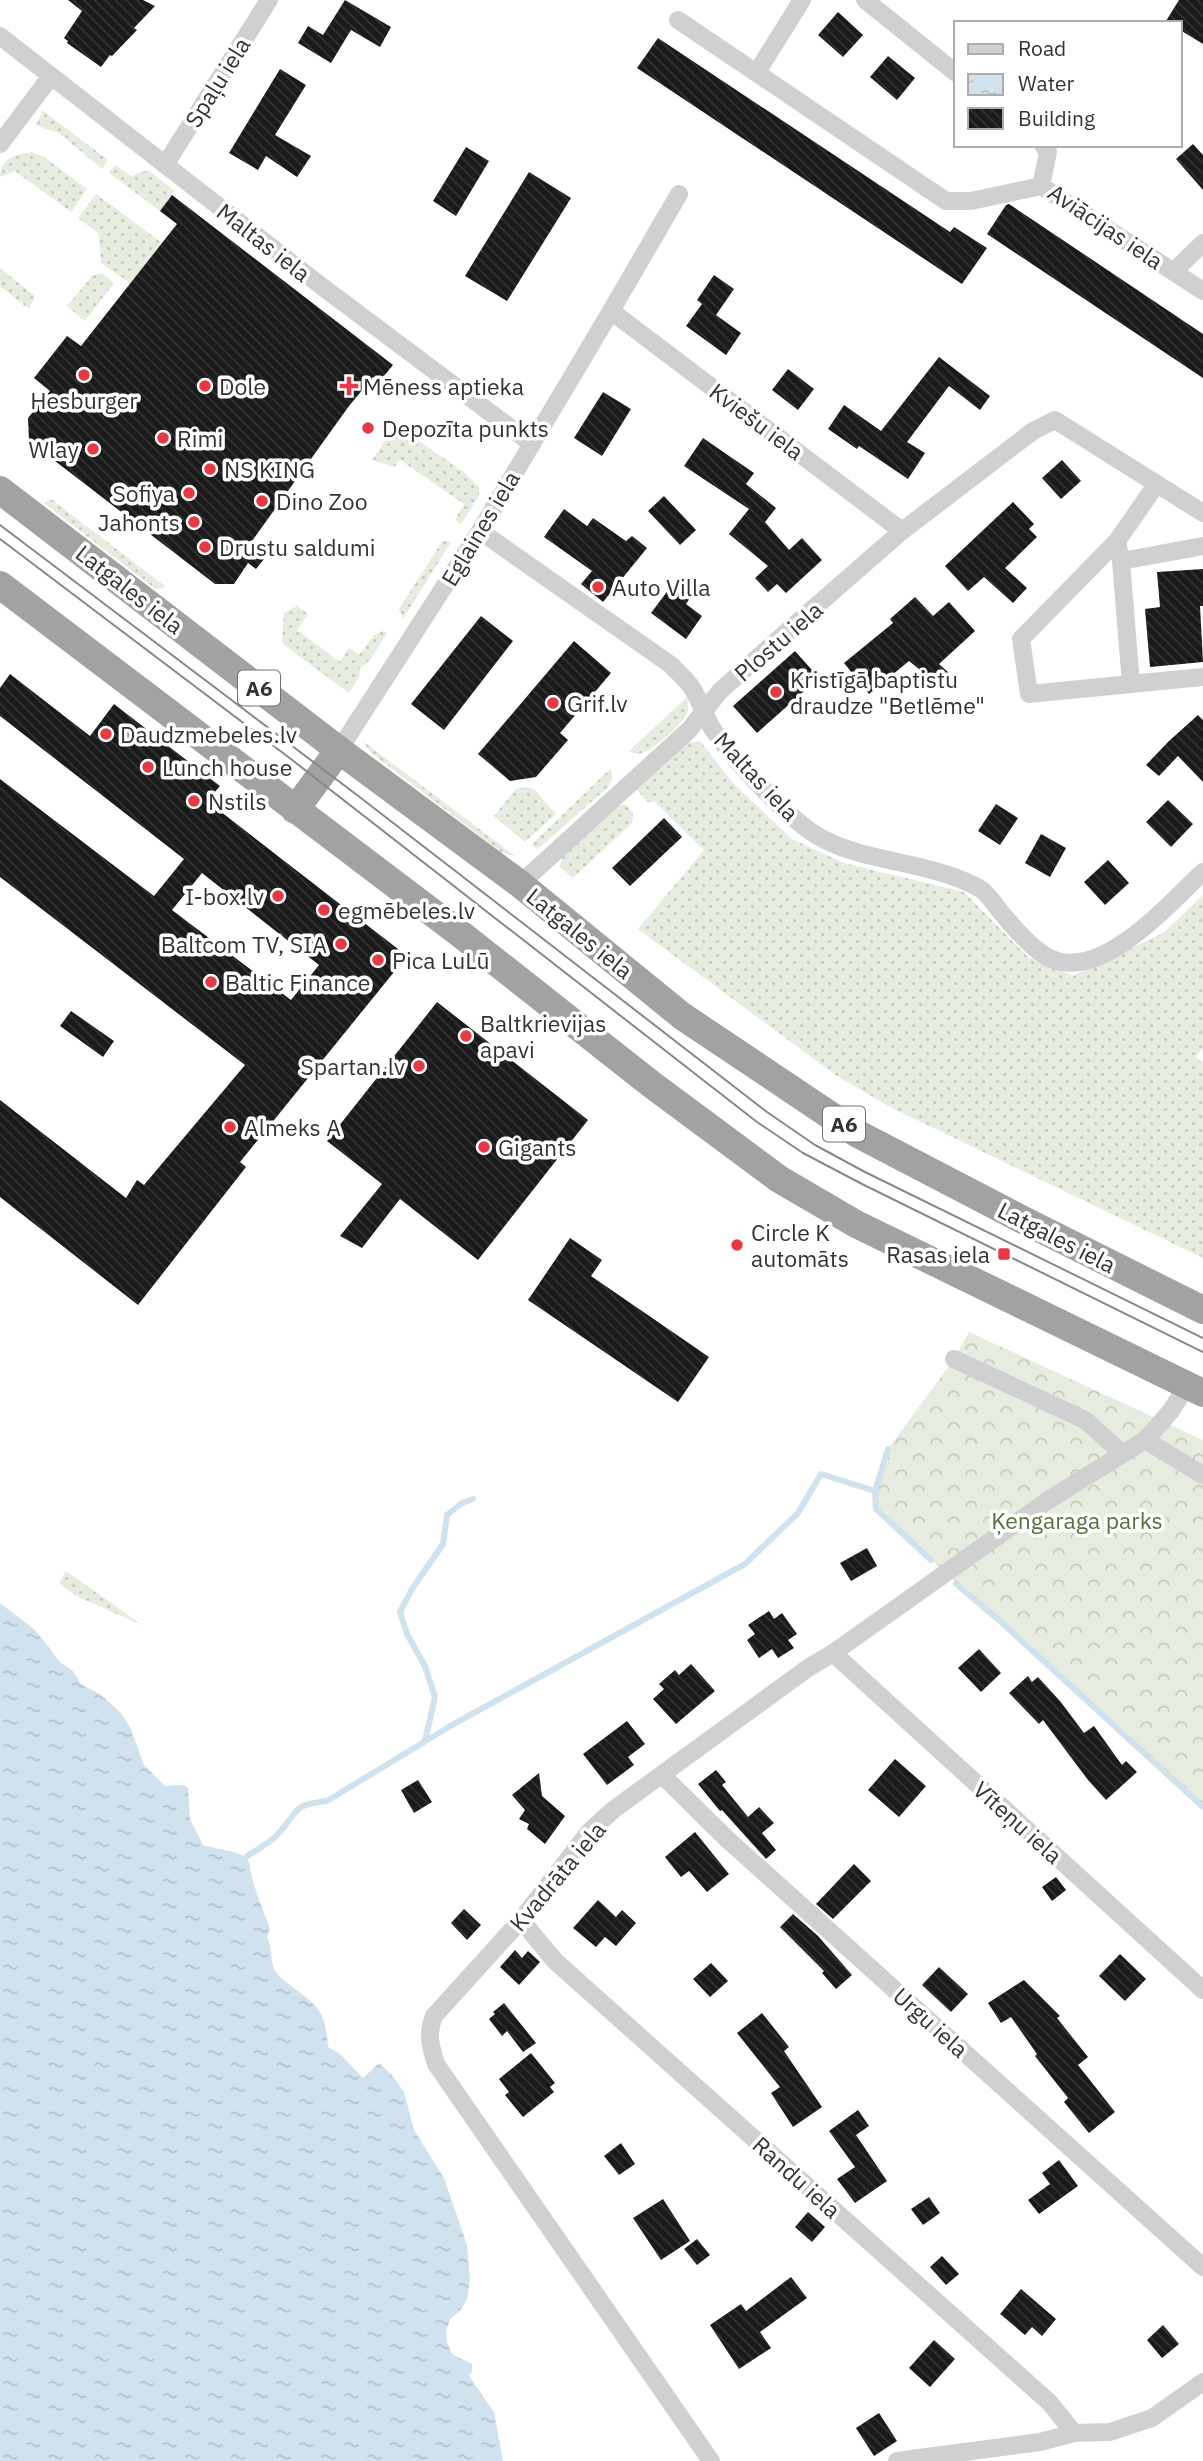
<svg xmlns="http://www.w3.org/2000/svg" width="1203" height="2461" font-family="'IBM Plex Sans',sans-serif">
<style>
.grass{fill:url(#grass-dots)}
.forest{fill:url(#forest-crowns)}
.water{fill:url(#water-ripples)}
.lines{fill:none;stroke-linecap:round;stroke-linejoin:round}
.stream{stroke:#cfe2ee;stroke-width:6}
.building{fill:url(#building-back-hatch);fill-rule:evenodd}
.minor{stroke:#d0d0d0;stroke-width:18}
.trunk{stroke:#a2a2a2;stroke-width:28}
.tram{stroke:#888;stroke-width:2}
.poi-dot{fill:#e63946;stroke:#fff;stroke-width:2.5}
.labels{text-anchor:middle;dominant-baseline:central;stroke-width:7;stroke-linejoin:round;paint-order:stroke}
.shield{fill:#fff;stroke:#707070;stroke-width:2}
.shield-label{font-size:21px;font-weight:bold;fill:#333}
.street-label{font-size:23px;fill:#333;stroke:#fff}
.poi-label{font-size:23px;fill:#333;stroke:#fff;text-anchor:start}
.park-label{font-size:23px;fill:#56703f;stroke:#fff}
</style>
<defs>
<pattern id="grass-dots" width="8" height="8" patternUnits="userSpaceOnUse" patternTransform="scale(1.75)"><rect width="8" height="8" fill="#e6ecdf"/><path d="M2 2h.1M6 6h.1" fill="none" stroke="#c6cbc0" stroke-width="1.8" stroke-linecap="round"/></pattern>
<pattern id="forest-crowns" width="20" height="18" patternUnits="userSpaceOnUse" patternTransform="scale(1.75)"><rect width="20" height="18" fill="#e6ecdf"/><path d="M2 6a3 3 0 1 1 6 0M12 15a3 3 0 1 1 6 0" fill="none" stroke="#c6cbc0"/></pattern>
<pattern id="water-ripples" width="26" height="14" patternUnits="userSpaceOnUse" patternTransform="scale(1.75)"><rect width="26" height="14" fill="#cfe2ee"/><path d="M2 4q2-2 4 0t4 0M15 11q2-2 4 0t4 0" fill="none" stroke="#b2c2cd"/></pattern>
<pattern id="building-back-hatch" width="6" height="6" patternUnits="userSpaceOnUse" patternTransform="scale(1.75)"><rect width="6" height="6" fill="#1a1a1a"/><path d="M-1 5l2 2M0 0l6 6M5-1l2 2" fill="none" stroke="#333"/></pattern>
</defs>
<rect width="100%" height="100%" fill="#fff"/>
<!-- grass -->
<g class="grass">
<polygon points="43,111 108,160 102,169 59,133 36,125"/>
<path d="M32 152 44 157 87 189 71 212 15 171 0 177C0 159 16 154 32 152Z"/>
<polygon points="115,165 131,176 148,170 175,191 160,211 109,173"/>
<polygon points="96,194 162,243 130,283 101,263 99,234 78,218"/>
<polygon points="0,268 35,296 29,309 0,286"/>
<polygon points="102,273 114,283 85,321 67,306 92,276"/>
<polygon points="394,427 399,427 465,473 479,487 479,496 461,524 455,520 464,504 400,460 394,467 372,460"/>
<polygon points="51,499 165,586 162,589 154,588 44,503"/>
<polygon points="444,541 451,542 403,619 399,609 441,543"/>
<polygon points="297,606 308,614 297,630 340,662 349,648 359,655 374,635 383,631 387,633 370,660 360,668 359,677 349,693 284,645 282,641 284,613"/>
<path d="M687 697C688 703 689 708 687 714 683 723 654 749 645 752 639 755 634 754 629 751Z"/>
<polygon points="363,741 515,856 502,853 370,752"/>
<polygon points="700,741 733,783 792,839 844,863 964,892 1028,957 1073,976 1163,933 1203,895 1203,1048 1196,1057 1203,1063 1203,1258 890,1107 837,1076 638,929 704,850 655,802 648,802 637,790 641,781 685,743"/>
<polygon points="611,768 612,779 608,787 538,849 531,845"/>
<polygon points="527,787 534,789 556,814 525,842 494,816 516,789"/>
<polygon points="625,804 633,813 632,823 573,878 560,867 562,858 615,807"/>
<polygon points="66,1571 142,1625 76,1596 59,1583"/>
</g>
<!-- forest -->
<polygon class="forest" points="969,1332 1203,1440 1203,1807 876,1509 875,1491 888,1449 954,1359"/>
<!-- water -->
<path class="water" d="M0 1603 35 1630 61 1663 72 1670 81 1684 101 1695 121 1713 130 1727 144 1765 165 1786 184 1785 188 1788 190 1819 203 1845C215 1849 236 1850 245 1857 251 1862 250 1870 252 1877 256 1895 264 1911 270 1929L267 1937C273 1948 269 1963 277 1974 281 1979 289 1984 294 1988 321 2009 325 2012 328 2047L340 2054 363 2078 379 2063 391 2074 404 2092 414 2130 444 2178 467 2245 470 2280 467 2299 460 2311 450 2319 446 2331 447 2342 452 2354 472 2364V2371L469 2376 494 2412 503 2461H0Z"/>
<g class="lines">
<!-- stream -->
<g class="stream">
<polyline points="875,1491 876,1509 931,1560"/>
<polyline points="956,1584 1000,1621 1203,1807"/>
<polyline points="425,1741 435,1697 425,1666 407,1634 400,1612 412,1589 443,1544 447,1515 462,1503 473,1499"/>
<path d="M246 1857C256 1850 270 1843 278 1834 299 1811 291 1805 327 1801L452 1725 745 1564 798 1513 821 1474 875 1491 888 1449"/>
</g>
</g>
<!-- building -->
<g class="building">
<polygon points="68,0 143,0 155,6 134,28 137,30 112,56 110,55 101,67 67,43 68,41 64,38 82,11"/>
<polygon points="345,0 391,27 380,47 351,30 331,63 298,43 308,26 323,35"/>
<polygon points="1179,0 1203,0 1203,44 1180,30 1180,23 1166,21"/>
<polygon points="838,12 863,35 843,57 818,35"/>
<polygon points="658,38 950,232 954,227 987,248 962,284 637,68"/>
<polygon points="888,56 915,78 897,100 870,77"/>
<polygon points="280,69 306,85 275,135 311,156 297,177 266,156 258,170 229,153"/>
<polygon points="1193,144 1203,155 1203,190 1176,159"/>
<polygon points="466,147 489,161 456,216 433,201"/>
<polygon points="529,172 571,198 507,301 465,276"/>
<polygon points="172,195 393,365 380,381 373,377 349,406 252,541 268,554 256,569 248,563 234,584 215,584 29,441 28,418 50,391 34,378 67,336 81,346 177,224 160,211"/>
<polygon points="1009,204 1203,334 1203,378 987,234 1006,205"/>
<polygon points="714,275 734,289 716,315 741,333 726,355 686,326 702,304 697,300"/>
<polygon points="939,357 990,396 980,410 949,386 907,442 925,453 908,479 859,446 857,449 828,429 844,405 881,431"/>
<polygon points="788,369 814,389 798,410 772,390"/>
<polygon points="603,392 631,409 602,456 574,438"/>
<polygon points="703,438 754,473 746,484 776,508 765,522 789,550 802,538 822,560 786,593 777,584 768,592 755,578 768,566 729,534 749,509 684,466"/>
<polygon points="1062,460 1081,481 1061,499 1042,478"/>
<polygon points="664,496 696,530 680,545 648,511"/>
<polygon points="1013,502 1034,524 1029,529 1037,537 1005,568 1027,588 1013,603 984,577 968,591 945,566"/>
<polygon points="564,509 587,526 593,518 626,541 632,536 647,548 603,602 581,584 592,571 544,537"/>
<polygon points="1203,569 1203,606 1200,606 1203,662 1150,667 1145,609 1160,607 1157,572"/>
<polygon points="672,585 690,598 686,604 702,616 686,639 651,613"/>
<polygon points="915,597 933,616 949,602 975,631 939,664 949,673 939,685 909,661 869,694 844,663 893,623 890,619"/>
<polygon points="481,616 513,641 444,730 411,704"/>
<polygon points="574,641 611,673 560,733 568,740 536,777 510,781 478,754"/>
<polygon points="795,651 819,678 757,733 733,706"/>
<path d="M10 674 90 736 114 704 220 786 207 801 407 956 240 1162 246 1167 138 1305 0 1197V1100L126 1198 137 1180 144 1185 245 1065 0 877V779L154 896 184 859 0 716V688ZM202 873 319 965 291 1000 172 910Z"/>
<polygon points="1198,715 1203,720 1203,782 1178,756 1159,776 1146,765 1169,741"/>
<polygon points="1168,800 1193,824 1171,847 1146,822"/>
<polygon points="996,804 1018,818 1000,845 978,831"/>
<polygon points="664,818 682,837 630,886 612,868"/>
<polygon points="1041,834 1066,848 1050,877 1025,863"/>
<polygon points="1108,860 1129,883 1105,905 1084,882"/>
<polygon points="437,1002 588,1120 478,1260 400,1199 362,1248 340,1236 382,1184 327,1141"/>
<polygon points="71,1011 114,1041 103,1057 60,1026"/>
<polygon points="570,1238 602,1260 591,1276 709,1357 678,1402 528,1300"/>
<polygon points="867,1548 877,1566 851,1581 840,1563"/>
<polygon points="769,1611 774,1619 782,1613 797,1634 788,1640 794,1648 778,1658 772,1649 759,1658 747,1640 755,1634 748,1625"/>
<polygon points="979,1649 1001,1673 981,1692 958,1668"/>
<polygon points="691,1664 715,1691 676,1724 653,1699 664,1689 659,1684 675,1670 679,1675"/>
<polygon points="1028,1676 1032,1682 1038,1677 1060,1701 1084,1733 1094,1726 1122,1765 1126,1761 1137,1772 1106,1800 1088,1780 1043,1720 1039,1724 1009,1693"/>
<polygon points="627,1721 645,1744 628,1757 634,1765 607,1785 583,1754"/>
<polygon points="895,1759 926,1786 899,1817 868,1790"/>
<polygon points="716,1770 726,1782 722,1785 748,1817 759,1807 774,1823 762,1833 776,1850 766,1859 722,1810 720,1811 698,1784"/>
<polygon points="539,1773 542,1796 565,1816 545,1844 527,1829 529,1824 519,1819 525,1810 512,1795"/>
<polygon points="418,1780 432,1802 414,1813 401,1790"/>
<polygon points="695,1832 729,1874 707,1892 689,1871 681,1877 665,1857"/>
<polygon points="854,1864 871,1881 833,1919 816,1904"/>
<polygon points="1056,1877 1066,1890 1052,1901 1042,1887"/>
<polygon points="598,1900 616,1917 622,1910 636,1923 616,1946 605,1937 596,1947 573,1928"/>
<polygon points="464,1909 481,1925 467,1940 451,1923"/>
<polygon points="793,1914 818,1936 852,1975 836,1989 822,1973 824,1971 780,1927"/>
<polygon points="515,1950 522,1958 528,1951 540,1962 519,1985 500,1967"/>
<polygon points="1120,1954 1146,1979 1125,2001 1099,1976"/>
<polygon points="711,1963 728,1981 710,1997 693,1979"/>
<polygon points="939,1967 968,1994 951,2012 922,1985"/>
<polygon points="1024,1980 1060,2016 1057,2018 1088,2057 1078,2065 1115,2112 1089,2133 1064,2102 1068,2098 1035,2056 1037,2054 1011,2017 1001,2023 988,2003"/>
<polygon points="504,2003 536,2043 523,2052 507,2031 502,2036 489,2019 495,2014 493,2012"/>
<polygon points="762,2013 789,2047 784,2051 822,2107 793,2127 771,2093 780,2087 737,2033"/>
<polygon points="531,2053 555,2083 550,2087 554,2092 523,2117 505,2095 509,2092 499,2079"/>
<polygon points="858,2110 869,2126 856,2135 887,2181 855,2203 837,2179 855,2167 829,2131"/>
<polygon points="621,2143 635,2164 619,2175 604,2156"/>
<polygon points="1059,2160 1078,2186 1039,2214 1028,2200 1050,2184 1042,2173"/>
<polygon points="929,2197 940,2213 923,2225 911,2209"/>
<polygon points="663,2199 690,2241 661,2260 633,2218"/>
<polygon points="808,2212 825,2227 812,2242 795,2227"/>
<polygon points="697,2239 710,2255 697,2265 684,2249"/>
<polygon points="942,2256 959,2274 946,2285 930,2267"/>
<polygon points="791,2277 807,2298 760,2332 771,2348 739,2369 710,2325 741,2304 746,2311"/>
<polygon points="1021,2289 1056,2319 1042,2336 1032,2327 1025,2335 1000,2314"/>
<polygon points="1163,2325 1179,2344 1162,2358 1147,2340"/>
<polygon points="934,2340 955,2359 930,2387 909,2368"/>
<polygon points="879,2413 897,2441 874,2456 856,2428"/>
</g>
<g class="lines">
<!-- minor -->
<g class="minor">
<polyline points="865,0 956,73"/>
<polyline points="678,20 946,201 971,201 1041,186"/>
<polyline points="0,36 316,282 532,444"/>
<polyline points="757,72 802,0"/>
<polyline points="0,144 51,76"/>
<polyline points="165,165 269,0"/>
<polyline points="1041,186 1203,291"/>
<polyline points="1041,186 1048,152 1043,145"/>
<polyline points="1174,271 1203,243"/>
<polyline points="611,311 902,531"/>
<polyline points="1156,485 1117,541 1121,561 1131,684 1203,677"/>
<path d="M480 531 671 665C678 673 687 680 692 688 701 702 705 718 714 731 736 762 789 821 823 839 869 863 929 861 979 888 987 892 994 904 1000 911 1012 926 1025 941 1041 953 1094 992 1168 904 1203 872"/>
<polyline points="1117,541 1021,639 1029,694 1131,684"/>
<polyline points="1121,561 1203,546"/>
<polyline points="339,750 480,531 611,311 679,194"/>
<polyline points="520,884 689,730 720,691 807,614 902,531 1033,431 1055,420 1203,513"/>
<polyline points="954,1359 1085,1420 1122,1453"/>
<polyline points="1145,1440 1203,1475"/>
<polyline points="833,1653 1203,1990"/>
<polyline points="662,1775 727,1839 1203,2267"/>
<polyline points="521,1920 555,1961 1050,2403 1074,2433"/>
<path d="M711 2461 436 2064C430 2045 427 2034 434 2016L521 1920 589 1832 613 1810 808 1668 833 1653 1047 1501 1145 1440 1170 1412 1187 1386"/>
<polyline points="897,2461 1040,2442 1074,2433 1110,2432 1152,2418 1203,2382"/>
</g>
<!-- trunk -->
<g class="trunk">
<polyline points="0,490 339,750 520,884 682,1016 858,1134 1023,1220 1203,1310"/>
<polyline points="0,585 458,932 651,1084 779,1179 856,1224 1203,1393"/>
<polyline points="295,810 339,750"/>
</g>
<!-- tram -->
<g class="tram">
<polyline points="0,525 357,795 767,1112 815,1145 865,1172 1203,1338"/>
<polyline points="0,539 287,756 757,1122 803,1153 862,1184 1203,1352"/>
</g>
</g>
<!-- markers -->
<g class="poi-dot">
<circle cx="84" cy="375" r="7"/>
<circle cx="205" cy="386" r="7"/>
<path d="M345.5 375.5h7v7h7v7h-7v7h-7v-7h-7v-7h7z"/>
<circle cx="368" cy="428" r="7"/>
<circle cx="163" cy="438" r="7"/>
<circle cx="93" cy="449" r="7"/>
<circle cx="210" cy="469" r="7"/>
<circle cx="189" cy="493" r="7"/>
<circle cx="262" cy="501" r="7"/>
<circle cx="194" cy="522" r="7"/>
<circle cx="205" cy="547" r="7"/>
<circle cx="598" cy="587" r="7"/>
<circle cx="776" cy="692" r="7"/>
<circle cx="553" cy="703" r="7"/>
<circle cx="106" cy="734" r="7"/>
<circle cx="148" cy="767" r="7"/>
<circle cx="194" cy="801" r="7"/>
<circle cx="278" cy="896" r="7"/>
<circle cx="324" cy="910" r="7"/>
<circle cx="341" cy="944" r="7"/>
<circle cx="378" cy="960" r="7"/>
<circle cx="211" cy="982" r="7"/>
<circle cx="466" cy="1036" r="7"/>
<circle cx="419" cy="1066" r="7"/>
<circle cx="230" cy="1127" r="7"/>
<circle cx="484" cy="1147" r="7"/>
<circle cx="737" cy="1245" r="7"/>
<rect x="997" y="1247" width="14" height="14" rx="3.5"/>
</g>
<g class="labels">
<!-- shield labels -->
<g class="shield">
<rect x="238" y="670.5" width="42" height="35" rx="5"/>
<rect x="823" y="1106.5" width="42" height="35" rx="5"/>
</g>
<g class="shield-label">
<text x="259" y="688">A6</text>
<text x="844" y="1124">A6</text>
</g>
<!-- street labels -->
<g class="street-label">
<text transform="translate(217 82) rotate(-58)">Spaļu iela</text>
<text transform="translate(1106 226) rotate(34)">Aviācijas iela</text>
<text transform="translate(264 242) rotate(38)">Maltas iela</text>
<text transform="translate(757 421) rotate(37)">Kviešu iela</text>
<text transform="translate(480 528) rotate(-59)">Eglaines iela</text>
<text transform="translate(130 589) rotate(38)">Latgales iela</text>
<text transform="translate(778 641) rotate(-41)">Plostu iela</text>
<text transform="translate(757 776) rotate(47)">Maltas iela</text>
<text transform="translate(580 933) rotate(39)">Latgales iela</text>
<text transform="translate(1057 1237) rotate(27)">Latgales iela</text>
<text transform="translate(1018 1822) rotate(42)">Vīteņu iela</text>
<text transform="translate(557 1876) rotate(-50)">Kvadrāta iela</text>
<text transform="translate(931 2022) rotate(42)">Urgu iela</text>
<text transform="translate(797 2177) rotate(42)">Randu iela</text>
</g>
<!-- poi labels -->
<g class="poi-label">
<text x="219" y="386">Dole</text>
<text x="363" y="386">Mēness aptieka</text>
<text x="84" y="400" text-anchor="middle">Hesburger</text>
<text x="382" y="428">Depozīta punkts</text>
<text x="177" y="438">Rimi</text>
<text x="79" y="449" text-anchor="end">Wlay</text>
<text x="224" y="469">NS KING</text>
<text x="175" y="493" text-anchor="end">Sofiya</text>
<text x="276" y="501">Dino Zoo</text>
<text x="180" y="522" text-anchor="end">Jahonts</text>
<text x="219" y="547">Drustu saldumi</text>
<text x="612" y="587">Auto Villa</text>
<text x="790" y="679">Kristīgā baptistu<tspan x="790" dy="26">draudze "Betlēme"</tspan></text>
<text x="567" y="703">Grif.lv</text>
<text x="120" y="734">Daudzmebeles.lv</text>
<text x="162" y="767">Lunch house</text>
<text x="208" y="801">Nstils</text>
<text x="264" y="896" text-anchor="end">I-box.lv</text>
<text x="338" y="910">egmēbeles.lv</text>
<text x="327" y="944" text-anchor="end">Baltcom TV, SIA</text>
<text x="392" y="960">Pica LuLū</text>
<text x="225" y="982">Baltic Finance</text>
<text x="480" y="1023">Baltkrievijas<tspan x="480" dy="26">apavi</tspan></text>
<text x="405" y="1066" text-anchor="end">Spartan.lv</text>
<text x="244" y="1127">Almeks A</text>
<text x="498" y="1147">Gigants</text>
<text x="751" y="1232">Circle K<tspan x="751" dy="26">automāts</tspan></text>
<text x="990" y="1254" text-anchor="end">Rasas iela</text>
</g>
<!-- park labels -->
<g class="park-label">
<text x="1077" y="1520">Ķengaraga parks</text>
</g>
</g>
<!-- legend -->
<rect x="954" y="21" width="228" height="126" fill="#ffffff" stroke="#adadad" stroke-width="2"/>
<rect x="968" y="44" width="35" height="10" fill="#d0d0d0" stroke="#adadad" stroke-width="2"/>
<text x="1018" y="56" font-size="21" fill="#333333">Road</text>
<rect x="968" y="74" width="35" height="21" fill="url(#water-ripples)" stroke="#adadad" stroke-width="2"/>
<text x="1018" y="91" font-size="21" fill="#333333">Water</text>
<rect x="968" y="108" width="35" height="21" fill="url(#building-back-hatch)" stroke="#adadad" stroke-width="2"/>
<text x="1018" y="126" font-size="21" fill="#333333">Building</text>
</svg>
